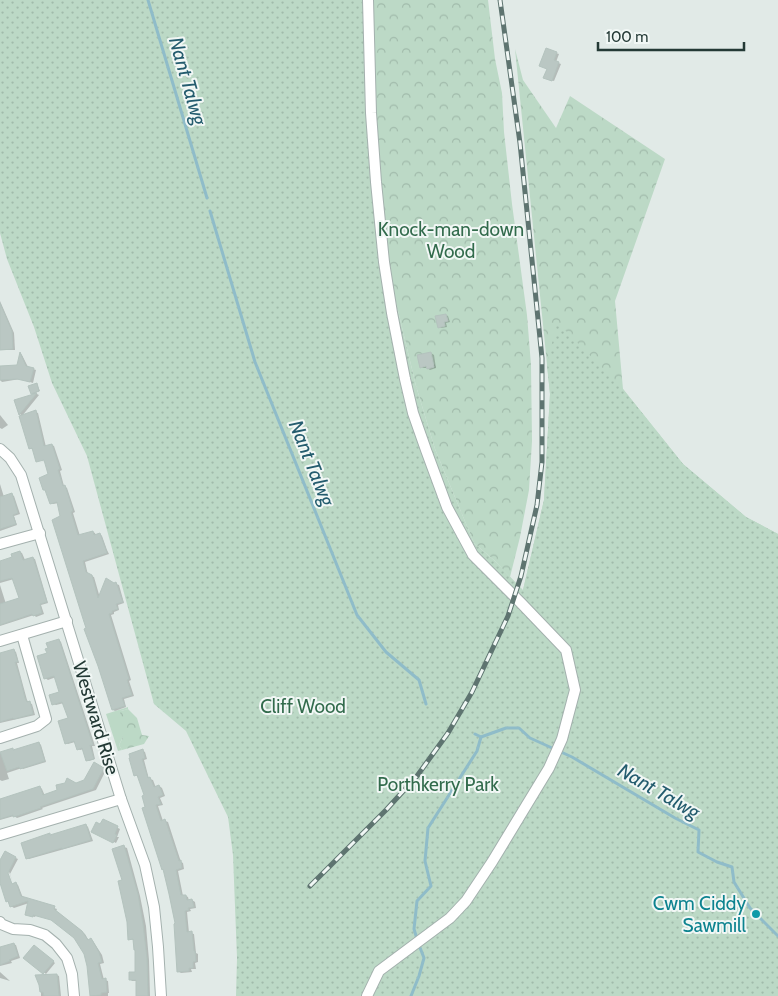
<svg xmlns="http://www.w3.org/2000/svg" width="778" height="996" font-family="Cabin,sans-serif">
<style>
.grass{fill:#bcd9c6}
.forest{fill:url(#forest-crowns)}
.park{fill:url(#park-dots)}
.shadow{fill:#0003}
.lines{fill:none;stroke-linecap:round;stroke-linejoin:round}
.stream{stroke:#8fbcc9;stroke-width:3}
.building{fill:#bac7c3;stroke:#b4c3be}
.street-casing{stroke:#a4b1ae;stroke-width:12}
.street{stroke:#fff;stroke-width:10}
.rail-casing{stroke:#5e7470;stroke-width:5}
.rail{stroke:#f1f7f5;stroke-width:3;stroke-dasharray:9;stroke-linecap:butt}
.culture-dot{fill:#0f9aa8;stroke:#f1f7f5;stroke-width:2}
.labels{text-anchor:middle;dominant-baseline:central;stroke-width:4;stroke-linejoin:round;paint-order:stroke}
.park-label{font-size:19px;fill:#326b4c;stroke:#f1f7f5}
.street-label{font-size:19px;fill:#233935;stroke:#f1f7f5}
.culture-label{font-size:19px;fill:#0d838f;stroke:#f1f7f5;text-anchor:end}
.water-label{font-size:20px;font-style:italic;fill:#245c6e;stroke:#f1f7f5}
</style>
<defs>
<pattern id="forest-crowns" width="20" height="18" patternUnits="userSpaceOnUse" patternTransform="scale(1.25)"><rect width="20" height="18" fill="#bcd9c6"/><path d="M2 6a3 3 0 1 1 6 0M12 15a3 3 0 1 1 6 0" fill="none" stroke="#a1bbab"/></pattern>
<pattern id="park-dots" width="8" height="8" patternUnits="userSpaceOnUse" patternTransform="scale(1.25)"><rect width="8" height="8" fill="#bcd9c6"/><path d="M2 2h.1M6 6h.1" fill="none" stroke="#a1bbab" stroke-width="1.8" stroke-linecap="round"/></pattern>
</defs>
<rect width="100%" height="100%" fill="#e1eae7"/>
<!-- grass -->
<polygon class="grass" points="128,707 128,709 121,711 123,737 119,745 122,750 118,751 106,714"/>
<!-- forest -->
<g class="forest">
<polygon points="372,0 488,0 495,59 502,93 504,132 512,204 527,315 531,365 532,441 529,490 520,537 510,577 495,561 474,543 435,449 416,386 395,298 387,251 375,134"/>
<polygon points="515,49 523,80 556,128 570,96 665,159 615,301 623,389 683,464 746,517 778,534 778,996 478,996 523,590 544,500 550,394"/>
<polygon points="128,709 137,718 142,735 149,736 144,744 122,750 119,745 123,737 117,722 121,711"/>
</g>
<!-- park -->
<polygon class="park" points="0,0 372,0 375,134 387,251 395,298 416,386 435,449 474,543 495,561 523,590 544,500 550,394 547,365 557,322 623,389 683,464 746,517 778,534 778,996 236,996 237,958 233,855 228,817 186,731 154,704 87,456 52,383 34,327 7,259 0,233"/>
<!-- shadow -->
<g class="shadow">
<polygon points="556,53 559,54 556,62 561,64 554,81 547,79"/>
<polygon points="0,301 14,333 15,350 0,350"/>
<polygon points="446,315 448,316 450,322 446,323 447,327 441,328 439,327"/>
<polygon points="431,353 434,355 436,368 430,370 427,368 423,368 421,367"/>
<polygon points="21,354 22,355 28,367 36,370 33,383 20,379 2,382 0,380 0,367 18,367"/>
<polygon points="37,384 40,391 35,393 39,395 22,416 20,414 16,400 35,395 32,393"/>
<polygon points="35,412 38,413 46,447 52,445 54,446 62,470 60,471 64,486 67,488 75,512 73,513 80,536 93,532 95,533 96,536 100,534 102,536 107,550 109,554 85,562 88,575 94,577 100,598 114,585 116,584 119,585 124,603 118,605 119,610 114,612 114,614 111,615 131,680 129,681 134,696 124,699 126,707 115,711 113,710 87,629 59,503 53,504 51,503 47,491 44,490 49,475 45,461 39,463 50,459 30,448"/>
<polygon points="0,415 8,425 2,429 0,428"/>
<polygon points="0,484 4,497 12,495 14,496 20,514 14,516 17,525 0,531"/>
<polygon points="20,552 22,553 25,560 32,558 35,559 48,603 41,605 44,614 36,617 34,615 0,626 0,585 6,604 20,599 14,579 0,583 0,563 13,558"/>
<polygon points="59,640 61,642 95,746 92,746 95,759 89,761 87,760 84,749 80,750 78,749 75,742 68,744 66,743 70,718 64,703 56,705 54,704 61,693 56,677 48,680 45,678 48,653"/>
<polygon points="14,651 16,652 19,663 17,663 27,700 29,703 32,704 35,715 0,723 0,655"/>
<polygon points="39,743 41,745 46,762 23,769 22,768 7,773 9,779 2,781 0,780 0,753 13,750 15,751"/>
<polygon points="143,751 145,752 147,759 144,760 149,779 153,780 156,788 159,786 162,788 165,796 160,798 163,805 158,806 163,821 165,821 168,822 181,862 183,863 184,869 178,871 183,896 186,896 188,897 189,901 192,900 195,902 196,908 190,909 191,911 187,912 189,933 194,934 196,953 198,954 198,962 195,963 196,969 191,969 192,972 181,973 178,971 176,924 164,870 163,869 147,808 146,796 138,776 135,775"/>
<polygon points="94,764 106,770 96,790 42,808 43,809 20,817 17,818 14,816 0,820 0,799 3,798 5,799 40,787 42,789 45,796 85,781"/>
<polygon points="104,821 120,829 117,837 119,837 116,843 93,831 100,826"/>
<polygon points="86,825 88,827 93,841 29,859 27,858 52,836"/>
<polygon points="124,847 127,848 140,896 146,926 149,960 150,996 137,996 137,981 132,981 130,979 136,973 136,950 134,940 129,939 123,881"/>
<polygon points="5,853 18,859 10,874 13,883 7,866 0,876 0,864"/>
<polygon points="13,883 14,884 16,884 18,885 23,898 57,909 56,911 85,934 89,941 91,940 93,941 102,955 104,963 100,964 104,980 108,981 109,993 108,993 108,996 91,996 90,971 85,954 75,937 54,920 36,915 35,917 28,915 29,903 14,908 11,906 10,903 7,901"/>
<polygon points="13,944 16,945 20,958 11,961 12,963 0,966 0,949"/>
<polygon points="36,948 55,963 46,974 25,957"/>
<polygon points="0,972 10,981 0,978"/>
<polygon points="57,975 59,976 61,996 41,996 41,984"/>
</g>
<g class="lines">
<!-- stream -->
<g class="stream">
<polyline points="148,0 207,198"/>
<polyline points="210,211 255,362 357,615 386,652 419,680 426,704"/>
<polyline points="475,734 481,737 506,728 519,728 530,738 572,757 675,818 699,830 698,852 717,862 732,867 734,882 750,908 778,936"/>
<polyline points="417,939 414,929 417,901 431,886 425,861 428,828 477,751 481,737"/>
<polyline points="411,996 419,976 424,958 419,945"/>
</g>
</g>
<!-- building -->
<g class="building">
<polygon points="546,48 557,52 554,60 559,62 552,81 543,78 547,69 539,66"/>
<polygon points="0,303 12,331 13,349 0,350"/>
<polygon points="446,314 448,321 444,322 445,326 438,328 435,316"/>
<polygon points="20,352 26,366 34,368 30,382 17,379 0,380 0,366 17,365"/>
<polygon points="431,352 434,367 427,369 426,366 420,368 417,355"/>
<polygon points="37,383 39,391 31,394 28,386"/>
<polygon points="37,393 19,415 14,400"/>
<polygon points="36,410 44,446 52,444 60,469 58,470 63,486 65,485 73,511 71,512 78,535 93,531 94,535 100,533 105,547 107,553 83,561 86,572 92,575 98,598 106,578 114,583 116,582 123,602 116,604 118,609 112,611 112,613 109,614 129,679 127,680 132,695 122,698 125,706 112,710 98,666 84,629 86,628 84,622 52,520 60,516 57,502 50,504 45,490 43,490 39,478 48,474 44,460 36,462 32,448 29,449 19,416"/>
<polygon points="12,493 18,513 13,515 16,524 0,529 0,497"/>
<polygon points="20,551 23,560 33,557 47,602 40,604 42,613 33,616 32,614 0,625 0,604 19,598 12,578 0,581 0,561 12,557 11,554"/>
<polygon points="59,639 93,745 90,745 94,759 86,761 82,748 77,750 74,741 65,744 58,721 68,718 62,702 52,705 49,695 59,692 54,676 44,679 37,656 47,653 45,649 48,648 46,643"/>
<polygon points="14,649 18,662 15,662 20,678 25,698 27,702 30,701 33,714 14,719 13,718 0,722 0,653"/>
<polygon points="39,742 45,761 20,769 19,767 7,771 0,752 13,748 13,750"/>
<polygon points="143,749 145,758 142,759 148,778 150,777 154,787 159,785 163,795 158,797 161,804 156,805 161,821 165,819 179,861 181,860 182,868 176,870 181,895 186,895 187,900 192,899 194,907 188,908 189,910 185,911 187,932 192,931 194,951 195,951 196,961 193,962 193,968 189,968 189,971 177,972 174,924 175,923 169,894 163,869 162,870 142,808 145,807 142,796 144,795 137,775 134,776 129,758 130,758 129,754"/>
<polygon points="94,762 104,768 93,789 40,807 41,808 17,816 13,817 13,815 0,819 0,799 40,786 43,795 57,790 56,785 65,783 67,778 76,783 84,780"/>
<polygon points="103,819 118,826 115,834 117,835 113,843 91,832 96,822 100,824"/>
<polygon points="86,824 91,840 62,849 62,848 26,859 21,843 50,833 50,835"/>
<polygon points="124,845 138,894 143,924 147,958 148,996 136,996 136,980 129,980 129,972 135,972 135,950 134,950 133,939 128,940 127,922 118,881 122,880 112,849"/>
<polygon points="5,851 16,857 8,873 12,884 16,882 21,896 55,906 54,909 82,931 88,940 91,938 99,952 102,962 98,963 102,979 106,978 107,992 101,993 101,995 90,996 87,966 84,954 74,938 51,920 33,915 33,917 25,915 28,901 10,907 8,901 6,902 0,883 0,860"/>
<polygon points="14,943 18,956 9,960 10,961 0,965 0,947"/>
<polygon points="34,945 54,961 43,974 23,958"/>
<polygon points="57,974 59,996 44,996 43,992 40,992 39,985 35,975"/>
</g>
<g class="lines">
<defs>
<g id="street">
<polyline points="0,449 10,458 21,475 121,799 145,865 154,907 158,947 161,996"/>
<polyline points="0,544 40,533"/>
<polyline points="0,641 67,621"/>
<polyline points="0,738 37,726 46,719 22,635"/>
<polyline points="0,835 121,799"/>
<polyline points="0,922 1,924 13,929 30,930 45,935 56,944 67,958 72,974 74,996"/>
<polyline points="367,996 379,971 450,918 466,901 492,862 549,768 562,739 575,690 566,650 521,603 473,555 447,507 426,450 413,413 405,379 392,313 384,262 376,182 371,113 368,0"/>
</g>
</defs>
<!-- street casing -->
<use href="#street" class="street-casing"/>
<!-- street -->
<use href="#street" class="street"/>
<defs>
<polyline id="rail" points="310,886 386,810 417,776 448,733 472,692 508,616 521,576 537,505 542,462 542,358 520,143 500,0"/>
</defs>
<!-- rail casing -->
<use href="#rail" class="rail-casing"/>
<!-- rail -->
<use href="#rail" class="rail"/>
</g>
<!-- markers -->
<circle class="culture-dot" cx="756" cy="914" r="5"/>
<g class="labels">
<!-- park labels -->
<g class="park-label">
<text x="451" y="229">Knock-man-down<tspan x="451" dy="22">Wood</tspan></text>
<text x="303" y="706">Cliff Wood</text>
<text x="438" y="784">Porthkerry Park</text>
</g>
<!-- street labels -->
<g class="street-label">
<text transform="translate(96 718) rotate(73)">Westward Rise</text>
</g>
<!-- culture labels -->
<g class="culture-label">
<text x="746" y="903">Cwm Ciddy<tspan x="746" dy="22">Sawmill</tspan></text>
</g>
<!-- water labels -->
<g class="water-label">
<text transform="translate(188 81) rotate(74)">Nant Talwg</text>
<text transform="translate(312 463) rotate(68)">Nant Talwg</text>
<text transform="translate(659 791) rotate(30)">Nant Talwg</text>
</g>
</g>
<!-- scale -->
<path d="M598 42v8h146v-8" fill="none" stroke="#233935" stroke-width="2.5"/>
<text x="606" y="42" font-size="15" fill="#233935" stroke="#f1f7f5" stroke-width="4" paint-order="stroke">100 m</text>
</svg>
